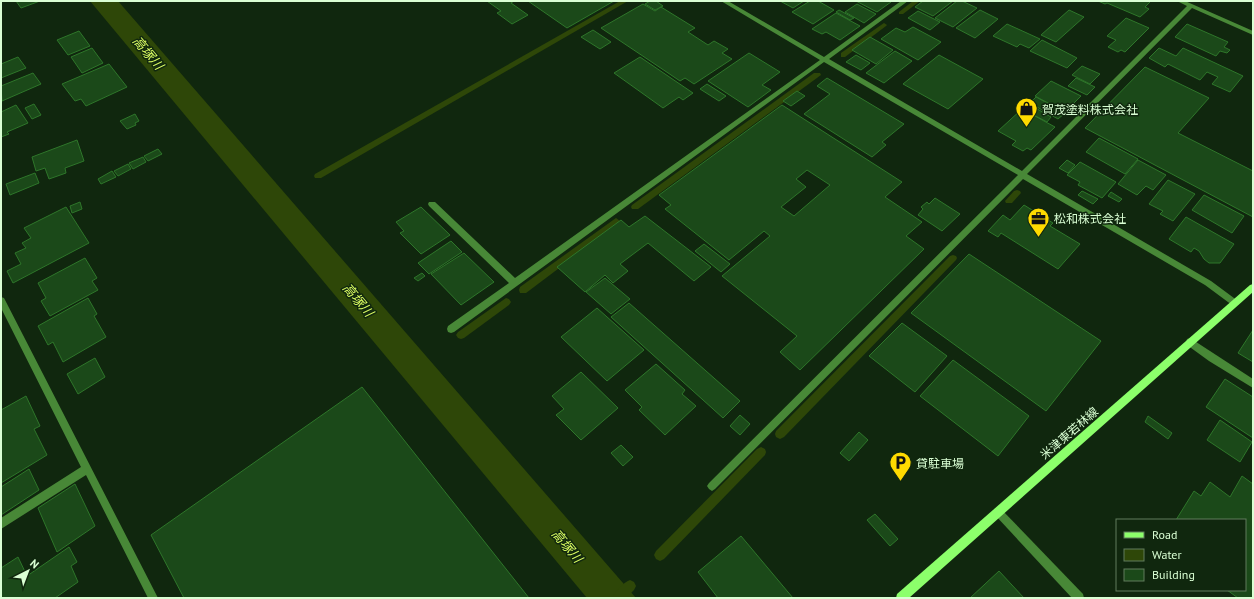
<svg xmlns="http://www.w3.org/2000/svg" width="1254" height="599" font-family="'PT Sans','Noto Sans JP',sans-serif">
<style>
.water{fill:#2e4708}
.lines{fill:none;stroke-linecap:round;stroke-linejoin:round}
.stream{fill:#2e4708;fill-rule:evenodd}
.building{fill:#1b4919;stroke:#2e762a;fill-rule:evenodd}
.street{fill:#488837;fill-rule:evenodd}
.secondary{fill:#8cff6b;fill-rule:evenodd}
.labels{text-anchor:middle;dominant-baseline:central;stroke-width:3;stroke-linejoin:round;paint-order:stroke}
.poi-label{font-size:12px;fill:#daffd4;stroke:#10270e;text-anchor:start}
.street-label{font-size:12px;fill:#daffd4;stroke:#10270e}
.water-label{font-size:13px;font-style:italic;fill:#ddff62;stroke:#10270e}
</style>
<rect width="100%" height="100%" fill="#10270e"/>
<!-- water -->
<polygon class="water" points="90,1 118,1 636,598 587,598"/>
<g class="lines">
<!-- stream -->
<g class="stream">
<polygon points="620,1 628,1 321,178 315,178 314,176 315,174"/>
<polygon points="913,1 920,1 903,14 899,14 899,12"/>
<polygon points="884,23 887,25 886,26 845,57 841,57 841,53"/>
<polygon points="814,73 820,73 821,75 638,209 632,209 631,207 632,205"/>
<polygon points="1017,190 1020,191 1021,193 1012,203 1006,203 1005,201 1014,191"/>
<polygon points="616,218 620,221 619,223 526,293 520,293 519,290 520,287"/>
<polygon points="953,255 956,256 957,258 956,260 784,437 780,439 776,437 775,434 776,431 950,256"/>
<polygon points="506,298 509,299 511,302 509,305 464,338 461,339 458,338 456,335 458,332"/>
<polygon points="761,447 765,449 766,452 765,455 664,559 660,561 656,559 654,555 656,551 757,449"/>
<path d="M630 580 634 582 636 586 634 590 626 598H612C615 591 623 583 630 580Z"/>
</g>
</g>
<!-- building -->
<g class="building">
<polygon points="16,1 40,1 21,8"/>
<polygon points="487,1 514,1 511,3 528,15 512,24 497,13 501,11"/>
<polygon points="528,1 614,1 567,28"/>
<polygon points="650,1 656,1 663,6 655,10 645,4"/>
<polygon points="780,1 804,1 793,8"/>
<polygon points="810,1 818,1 834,10 813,24 792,12"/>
<polygon points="856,1 888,1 891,2 877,12"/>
<polygon points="923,1 953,1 933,16 915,7"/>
<polygon points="957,1 962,1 977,8 953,27 935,18"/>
<polygon points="1098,1 1151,1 1145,7 1149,9 1140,17 1107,3 1105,4"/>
<polygon points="643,4 655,11 661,7 695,28 688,32 708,45 714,41 728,49 722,53 732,59 694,84 685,78 680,81 601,28"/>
<polygon points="857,4 876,14 864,23 845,12"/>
<polygon points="839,10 854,18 850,20 836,12"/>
<polygon points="980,10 998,19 975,38 956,28"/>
<polygon points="1069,10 1084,17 1056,42 1041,35"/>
<polygon points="918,11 940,22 930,30 908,18"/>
<polygon points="836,13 860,26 840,40 826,32 822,34 812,29"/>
<polygon points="1126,18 1149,28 1125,52 1121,50 1118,52 1108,47 1116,40 1107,36"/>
<polygon points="1007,24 1040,39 1029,48 1020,44 1017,47 993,36"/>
<polygon points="1187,24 1228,42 1224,47 1230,50 1227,53 1220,51 1216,56 1175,37"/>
<polygon points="913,27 941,42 918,60 881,39 896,28 905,32"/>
<polygon points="593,30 611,42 600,49 581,37"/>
<polygon points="79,31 90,46 68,55 57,40"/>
<polygon points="870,37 893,50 876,64 852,50"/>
<polygon points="1042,40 1077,58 1067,68 1030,51"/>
<polygon points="92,48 103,63 82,73 71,57"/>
<polygon points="1159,48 1176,56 1183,48 1243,76 1230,92 1212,84 1218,77 1207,72 1200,80 1168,64 1165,67 1149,58"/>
<polygon points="895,51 912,61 884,83 866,73"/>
<polygon points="749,53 780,72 762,85 771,90 748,107 708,81"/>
<polygon points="856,55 870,63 861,70 846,62"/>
<polygon points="939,55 983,79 948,109 903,84"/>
<polygon points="18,57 26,68 1,78 1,64"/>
<polygon points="640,57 693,93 683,100 679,97 663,108 614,73"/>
<polygon points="109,64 127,87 86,106 81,99 75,101 62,84"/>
<polygon points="1082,66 1100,74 1090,84 1072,75"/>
<polygon points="1145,67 1209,98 1178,133 1253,171 1253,217 1085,128"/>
<polygon points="33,73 41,84 2,101 1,86"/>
<polygon points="827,78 904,124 882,142 886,145 872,157 804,114 830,94 817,86"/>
<polygon points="1076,78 1095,87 1087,95 1068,86"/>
<polygon points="1051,81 1081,96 1065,112 1035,96"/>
<polygon points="707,84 726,96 719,101 700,89"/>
<polygon points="797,91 805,96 791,106 783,101"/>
<polygon points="1036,97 1065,113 1058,119 1030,103"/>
<polygon points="1027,103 1051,117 1047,122 1021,108"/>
<polygon points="34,104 41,115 32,119 25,108"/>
<polygon points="16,105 28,123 7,132 9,134 1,137 1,112"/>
<path d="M782 105 902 182 885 197 922 222 906 236 924 249 800 370 780 352 797 336 722 276 770 236 764 231 729 260 665 209 671 205 659 195ZM807 170 830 185 794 216 781 207 806 187 796 179Z"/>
<polygon points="1022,109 1055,127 1031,150 1027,148 1023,151 1012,145 1016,141 998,131"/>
<polygon points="135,114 139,121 135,123 136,125 127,129 120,121"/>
<polygon points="1099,138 1138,159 1125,174 1086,152"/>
<polygon points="77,140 84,161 65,168 66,173 49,179 45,168 36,171 32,157"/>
<polygon points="158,149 162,154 148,161 144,156"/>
<polygon points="143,157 146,162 133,169 129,163"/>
<polygon points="1067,160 1075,165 1068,173 1059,168"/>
<polygon points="1138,160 1166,175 1153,190 1146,186 1137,195 1118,184"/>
<polygon points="1080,162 1116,182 1102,198 1078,185 1080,182 1067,175"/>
<polygon points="128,164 131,169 118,176 114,171"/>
<polygon points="112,171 116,177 101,184 98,179"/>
<polygon points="35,173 39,183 10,195 6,184"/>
<polygon points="1168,180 1195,194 1173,221 1160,214 1163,211 1149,204"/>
<polygon points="1082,191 1098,199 1093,204 1078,195"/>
<polygon points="1111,192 1122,199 1119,202 1108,196"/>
<polygon points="1204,195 1244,216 1232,233 1192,210"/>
<polygon points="935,198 960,214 942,231 918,215 923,209 921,207 927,202 929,204"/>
<polygon points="80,202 82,209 72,213 70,206"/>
<polygon points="1024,205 1053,223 1050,226 1080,244 1058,269 1001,233 998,237 988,231 1003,215 1010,220"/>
<polygon points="66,207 89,243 13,283 7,271 21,264 15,253 26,248 22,243 31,238 24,228"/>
<polygon points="421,207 450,235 421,254 400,233 404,231 396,222"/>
<polygon points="645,216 711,267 694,281 648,243 620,264 628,271 613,283 605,275 585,292 557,267 621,220 629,227"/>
<polygon points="1186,217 1234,244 1220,263 1209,263 1204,259 1199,251 1194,248 1191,252 1169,239"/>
<polygon points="451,241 462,252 429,274 418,263"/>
<polygon points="704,244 730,264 721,272 695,251"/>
<polygon points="464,253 494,282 461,305 431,274"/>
<polygon points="969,254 1101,341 1046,411 911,313"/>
<polygon points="85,258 97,278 92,281 98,290 50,316 41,301 46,298 38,283"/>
<polygon points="422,273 425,276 418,281 414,278"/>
<polygon points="605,278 630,299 611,314 586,292"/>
<polygon points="88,298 97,314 94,316 106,337 63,362 53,342 48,345 38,326"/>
<polygon points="629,303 740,401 723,418 611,317"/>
<polygon points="597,308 644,350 607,381 561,337"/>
<polygon points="902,323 947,356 915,392 869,356"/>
<polygon points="1253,330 1253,362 1238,353"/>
<polygon points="95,358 105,377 78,394 67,374"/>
<polygon points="953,360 1029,416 998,456 920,396"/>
<polygon points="656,364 685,390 682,394 696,406 665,435 639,410 642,407 625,390"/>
<polygon points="581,372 618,408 581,440 556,415 564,409 552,396"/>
<polygon points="1225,379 1253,397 1253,438 1206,407"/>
<polygon points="362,387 529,598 184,598 151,535"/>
<polygon points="26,396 40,426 34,429 47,455 1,483 1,410"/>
<polygon points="740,415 750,424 740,435 730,426"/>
<polygon points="1148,416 1172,433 1168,439 1145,422"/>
<polygon points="1220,420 1252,442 1240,462 1207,440"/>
<polygon points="859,432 868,440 849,461 840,453"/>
<polygon points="621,445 633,457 623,466 611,453"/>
<polygon points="29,469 39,490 1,515 1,487"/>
<polygon points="1242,476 1253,484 1253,598 1238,598 1227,590 1245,590 1245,520 1176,520 1194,491 1201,496 1210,482 1230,497"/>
<polygon points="75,484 95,526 57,552 38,508"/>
<polygon points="875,514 898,539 890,546 867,520"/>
<polygon points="741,536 793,598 718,598 698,572"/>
<polygon points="69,547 77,562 71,566 78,582 55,598 1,598 1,568 18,557 27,576"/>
<polygon points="999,571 1024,598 970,598"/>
</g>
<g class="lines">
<!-- street -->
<g class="street">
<polygon points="721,1 728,1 824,57 901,1 908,1 829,59 1022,171 1187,6 1177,1 1185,1 1253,31 1253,35 1192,8 1027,174 1211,281 1238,301 1239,303 1238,305 1232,305 1205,285 1023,179 715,489 712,491 709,489 707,486 709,483 1018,175 824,62 454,332 451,333 448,332 447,329 448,326 509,283 429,206 428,204 429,202 435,202 515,278 820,60"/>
<polygon points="1,297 4,298 158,598 148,598 86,475 1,529 1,518 81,467 1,308"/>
<polygon points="1190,338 1253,379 1253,388 1209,361 1187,345 1186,342 1187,339"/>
<polygon points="998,507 1001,509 1083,594 1084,598 1072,598 995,515 993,512 995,509"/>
</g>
<!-- secondary -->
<polygon class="secondary" points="1253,284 1253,292 909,598 896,598 897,594 1250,285"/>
</g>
<!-- icons -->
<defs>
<symbol id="shop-pin" viewBox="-11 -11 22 30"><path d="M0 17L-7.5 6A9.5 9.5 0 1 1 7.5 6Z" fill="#ffda00" stroke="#10270e"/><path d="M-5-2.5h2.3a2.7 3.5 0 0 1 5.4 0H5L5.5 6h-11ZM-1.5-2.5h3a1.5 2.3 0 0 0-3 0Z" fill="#111"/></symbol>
<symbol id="office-pin" viewBox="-11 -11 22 30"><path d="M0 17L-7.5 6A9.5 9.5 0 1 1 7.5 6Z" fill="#ffda00" stroke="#10270e"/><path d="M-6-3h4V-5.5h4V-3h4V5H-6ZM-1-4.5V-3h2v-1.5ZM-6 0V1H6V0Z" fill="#111"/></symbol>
<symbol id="parking-pin" viewBox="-11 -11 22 30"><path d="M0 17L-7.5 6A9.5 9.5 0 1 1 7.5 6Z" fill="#ffda00" stroke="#10270e"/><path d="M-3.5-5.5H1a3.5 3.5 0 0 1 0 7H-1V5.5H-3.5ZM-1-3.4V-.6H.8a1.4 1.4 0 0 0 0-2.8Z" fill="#111"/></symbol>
</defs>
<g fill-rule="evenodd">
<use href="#shop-pin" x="1014" y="96" width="25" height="34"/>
<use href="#office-pin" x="1026" y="206" width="25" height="34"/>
<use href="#parking-pin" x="888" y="450" width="25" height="34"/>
</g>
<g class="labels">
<!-- poi labels -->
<g class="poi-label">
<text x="1042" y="109">賀茂塗料株式会社</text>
<text x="1054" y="218">松和株式会社</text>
<text x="916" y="463">貸駐車場</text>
</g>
<!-- street labels -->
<g class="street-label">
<text transform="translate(1069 433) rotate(-41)">米津東若林線</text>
</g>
<!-- water labels -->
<g class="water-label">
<text transform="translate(148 53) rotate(50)">高塚川</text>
<text transform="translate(358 300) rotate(50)">高塚川</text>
<text transform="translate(567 546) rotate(50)">高塚川</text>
</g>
</g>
<!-- border -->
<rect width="1254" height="599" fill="none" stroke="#daffd4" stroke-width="4"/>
<!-- legend -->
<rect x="1116" y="519" width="130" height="72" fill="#10270e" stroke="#617d5d"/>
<rect x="1124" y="532" width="20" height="6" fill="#8cff6b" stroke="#617d5d"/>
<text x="1152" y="539" font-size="12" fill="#daffd4">Road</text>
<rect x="1124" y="549" width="20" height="12" fill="#2e4708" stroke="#617d5d"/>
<text x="1152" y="559" font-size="12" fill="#daffd4">Water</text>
<rect x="1124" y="569" width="20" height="12" fill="#1b4919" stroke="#617d5d"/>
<text x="1152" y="579" font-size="12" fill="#daffd4">Building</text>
<!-- north arrow -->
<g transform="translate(28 571) rotate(42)" stroke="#10270e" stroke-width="3" paint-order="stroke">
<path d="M0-3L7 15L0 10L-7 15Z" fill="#daffd4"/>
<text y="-6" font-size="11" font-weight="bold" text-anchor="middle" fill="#daffd4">N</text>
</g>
</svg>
